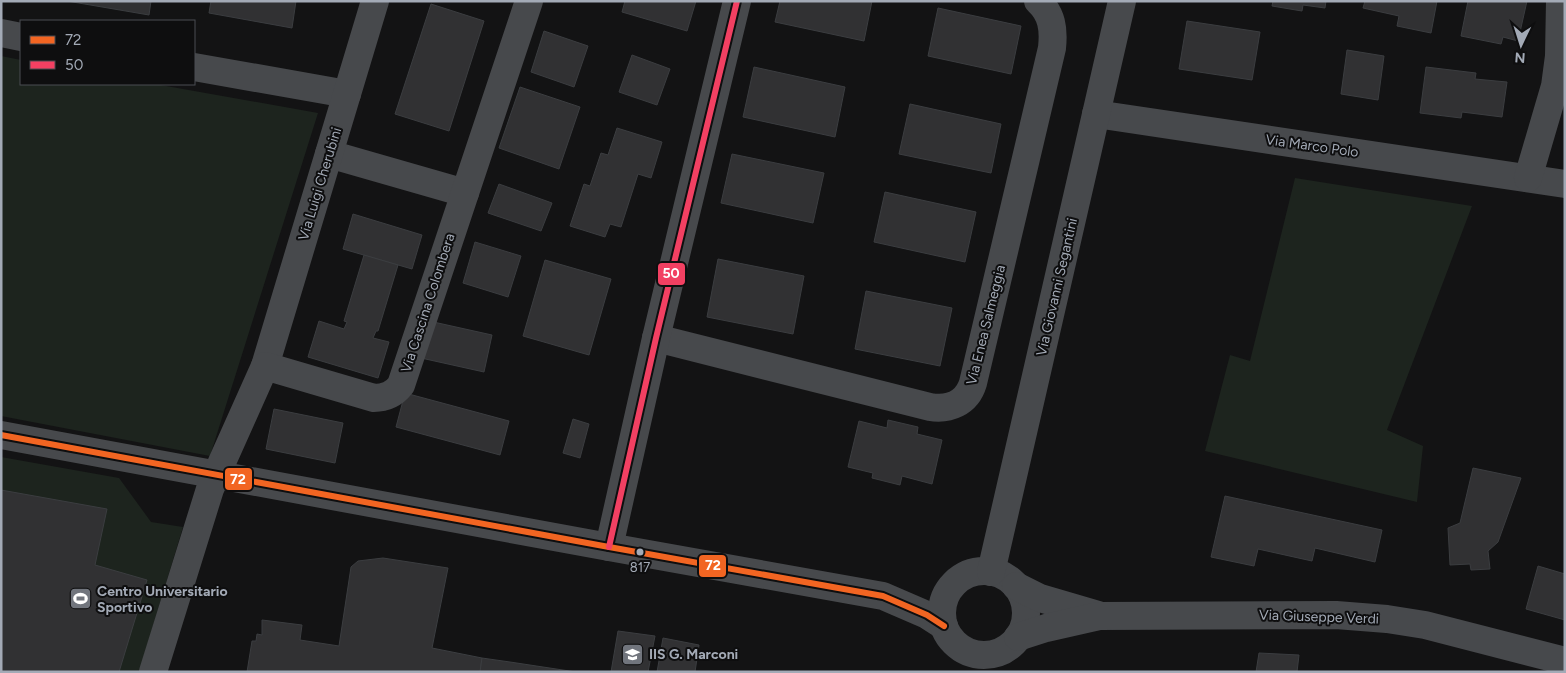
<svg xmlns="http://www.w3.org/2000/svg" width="1566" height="673" font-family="Figtree,sans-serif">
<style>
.green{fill:#1d241e}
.building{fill:#313133;stroke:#3b3d40}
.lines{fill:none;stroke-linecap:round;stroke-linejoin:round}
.minor{stroke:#47494c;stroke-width:28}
.bus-1-casing{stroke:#0e0e0f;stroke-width:10}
.bus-2-casing{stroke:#0e0e0f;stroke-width:10}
.bus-1{stroke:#f26522;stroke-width:6}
.bus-2{stroke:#f24062;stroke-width:6}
.bus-dot{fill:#a3aab6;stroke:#0e0e0f;stroke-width:2}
.labels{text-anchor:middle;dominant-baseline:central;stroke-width:4;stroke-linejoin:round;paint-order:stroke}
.bus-label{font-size:13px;fill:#a3aab6;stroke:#0e0e0f}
.street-label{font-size:14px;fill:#a3aab6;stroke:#0e0e0f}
.poi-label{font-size:14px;font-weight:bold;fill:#a3aab6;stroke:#0e0e0f;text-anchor:start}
.line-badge{stroke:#0e0e0f;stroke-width:2}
.badge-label{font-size:14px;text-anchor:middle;font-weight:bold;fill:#fff}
</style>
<rect width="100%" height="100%" fill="#131314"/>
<!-- green -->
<g class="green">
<polygon points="1,56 21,60 21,84 155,84 318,113 210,456 1,416"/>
<polygon points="1295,178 1472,206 1387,430 1423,446 1417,502 1205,451 1230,355 1250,361"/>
<polygon points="1,457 119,478 151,522 183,527 139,672 1,672"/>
</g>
<!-- building -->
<g class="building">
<polygon points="67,1 151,1 149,15"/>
<polygon points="211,1 296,1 292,28 209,13"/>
<polygon points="625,1 696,1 687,31 622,12"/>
<polygon points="780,1 872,1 864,41 775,22"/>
<polygon points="1273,1 1326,1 1325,8 1303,5 1302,11 1272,6"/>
<polygon points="1365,1 1437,1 1431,33 1397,26 1399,16 1363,8"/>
<polygon points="1468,1 1527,1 1518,41 1503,37 1501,44 1461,36"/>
<polygon points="431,4 484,21 449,131 395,114"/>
<polygon points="938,8 1021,26 1011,74 928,56"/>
<polygon points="1187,21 1260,32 1252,80 1179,69"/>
<polygon points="544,31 588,46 574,87 531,72"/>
<polygon points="1347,50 1384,56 1378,100 1341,94"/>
<polygon points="632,55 670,69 657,105 619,92"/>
<polygon points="754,67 845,87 835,137 743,117"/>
<polygon points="1426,67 1476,73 1475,79 1507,82 1502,117 1462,112 1461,118 1420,113"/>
<polygon points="520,87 580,107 559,169 499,148"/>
<polygon points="910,104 1001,124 991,173 899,154"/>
<polygon points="617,128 662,142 651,178 638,174 621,227 610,224 605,237 570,226 584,184 590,186 601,153 608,155"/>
<polygon points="732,154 824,173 813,223 721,203"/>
<polygon points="499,184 552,203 541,231 488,213"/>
<polygon points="885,192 976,212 965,262 874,242"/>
<polygon points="353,214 422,235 412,269 343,249"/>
<polygon points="475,242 521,256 508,297 463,283"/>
<polygon points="364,255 398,265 378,331 376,331 373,338 389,342 378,378 308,357 319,321 344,329 347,322 344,321"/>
<polygon points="718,259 804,276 793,334 707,317"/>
<polygon points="545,260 611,279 589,355 523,336"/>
<polygon points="866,291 952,308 940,366 855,349"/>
<polygon points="429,321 492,335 484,372 421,358"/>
<polygon points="405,393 509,421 500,455 396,427"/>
<polygon points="274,409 343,423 335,463 266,449"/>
<polygon points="573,419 589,424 580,458 563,453"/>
<polygon points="888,420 918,427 917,434 942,440 932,484 902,476 900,485 872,478 873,473 848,467 859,421 887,428"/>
<polygon points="1473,468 1521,478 1498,542 1488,551 1490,569 1471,570 1470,564 1450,565 1448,528 1460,523"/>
<polygon points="1,490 107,509 95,565 147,580 119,672 1,672"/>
<polygon points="1225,496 1382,530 1375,562 1315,548 1312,561 1258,549 1254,566 1211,557"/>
<polygon points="383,558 448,568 432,648 482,658 480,672 247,672 252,641 256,641 257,634 262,635 262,620 302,625 300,640 339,646 351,567 358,561"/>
<polygon points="1538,566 1565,574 1565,620 1526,609"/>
<polygon points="618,631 655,636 648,672 611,672"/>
<polygon points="663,638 699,645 695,672 657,672"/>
<polygon points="1259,653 1299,655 1297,672 1256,672"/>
<polygon points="482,658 510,662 576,672 480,672"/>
</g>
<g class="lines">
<!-- minor -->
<g class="minor">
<polyline points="1,33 21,37"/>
<polyline points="194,67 347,94"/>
<polyline points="1096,114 1565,184"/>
<polyline points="329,154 465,193"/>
<polyline points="1528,178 1555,86 1559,56 1560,1"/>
<path d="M656 338 930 407C949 410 967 403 973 383L1052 48C1054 29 1052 14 1038 1"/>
<polyline points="265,366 375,1"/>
<polyline points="1,435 609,547 883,596 927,615 944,626"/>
<polyline points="609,547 656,338 737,1"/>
<circle cx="984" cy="613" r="42"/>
<polyline points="991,572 1122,1"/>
<polyline points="1016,586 1040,598 1098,615"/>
<polyline points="1018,637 1046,628 1099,616 1336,615 1387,619 1425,625 1565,661"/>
<path d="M153 672 210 489 265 366 374 398C386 398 394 394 401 385L529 1"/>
</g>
<defs>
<polyline id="bus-1" points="1,435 609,547 883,596 927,615 944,626"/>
<polyline id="bus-2" points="609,547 656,338 737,1"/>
</defs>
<!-- bus-1 casing -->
<use href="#bus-1" class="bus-1-casing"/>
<!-- bus-2 casing -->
<use href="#bus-2" class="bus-2-casing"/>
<!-- bus-1 -->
<use href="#bus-1" class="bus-1"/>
<!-- bus-2 -->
<use href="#bus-2" class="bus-2"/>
</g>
<!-- icons -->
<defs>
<symbol id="stadium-square" viewBox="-11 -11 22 22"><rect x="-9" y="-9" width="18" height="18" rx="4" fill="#71757d" stroke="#0e0e0f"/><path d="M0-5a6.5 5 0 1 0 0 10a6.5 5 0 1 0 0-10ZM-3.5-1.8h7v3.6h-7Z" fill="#fff"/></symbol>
<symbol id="school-square" viewBox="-11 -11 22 22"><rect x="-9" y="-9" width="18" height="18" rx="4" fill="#71757d" stroke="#0e0e0f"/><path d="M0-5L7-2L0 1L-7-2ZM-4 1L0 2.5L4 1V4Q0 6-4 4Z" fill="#fff"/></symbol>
</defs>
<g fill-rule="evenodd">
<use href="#stadium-square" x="68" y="586" width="25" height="25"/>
<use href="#school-square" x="620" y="642" width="25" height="25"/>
</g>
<!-- markers -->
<circle class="bus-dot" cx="640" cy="552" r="4.5"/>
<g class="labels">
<!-- bus labels -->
<g class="bus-label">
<text x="640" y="567">817</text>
</g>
<!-- street labels -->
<g class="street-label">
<text transform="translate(1312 146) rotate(8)">Via Marco Polo</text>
<text transform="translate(320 184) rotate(-73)">Via Luigi Cherubini</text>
<text transform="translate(1057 287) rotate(-77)">Via Giovanni Segantini</text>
<text transform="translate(428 303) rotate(-72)">Via Cascina Colombera</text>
<text transform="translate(986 325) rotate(-76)">Via Enea Salmeggia</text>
<text transform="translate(1319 617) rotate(2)">Via Giuseppe Verdi</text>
</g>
<!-- poi labels -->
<g class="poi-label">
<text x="97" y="591">Centro Universitario<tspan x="97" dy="16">Sportivo</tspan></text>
<text x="649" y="654">IIS G. Marconi</text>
</g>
</g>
<g class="line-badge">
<rect x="657" y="262" width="29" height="24" rx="5" fill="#f24062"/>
<rect x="224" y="467" width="29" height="24" rx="5" fill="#f26522"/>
<rect x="698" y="554" width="29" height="24" rx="5" fill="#f26522"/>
</g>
<g class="badge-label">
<text x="671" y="278">50</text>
<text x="238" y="484">72</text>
<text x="713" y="570">72</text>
</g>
<!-- border -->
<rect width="1566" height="673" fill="none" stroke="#a3aab6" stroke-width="5"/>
<!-- legend -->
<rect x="20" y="20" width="175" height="65" fill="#0e0e0f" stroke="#4a4c52"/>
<rect x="30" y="36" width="25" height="8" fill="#f26522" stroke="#4a4c52"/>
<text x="65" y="45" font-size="15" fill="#a3aab6">72</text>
<rect x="30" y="61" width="25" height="8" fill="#f24062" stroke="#4a4c52"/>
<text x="65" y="70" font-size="15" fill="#a3aab6">50</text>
<!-- north arrow -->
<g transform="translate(1521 45) rotate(184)" stroke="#0e0e0f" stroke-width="4" paint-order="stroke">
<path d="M0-4L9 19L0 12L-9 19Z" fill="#a3aab6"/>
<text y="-8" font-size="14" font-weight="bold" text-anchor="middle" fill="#a3aab6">N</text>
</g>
</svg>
